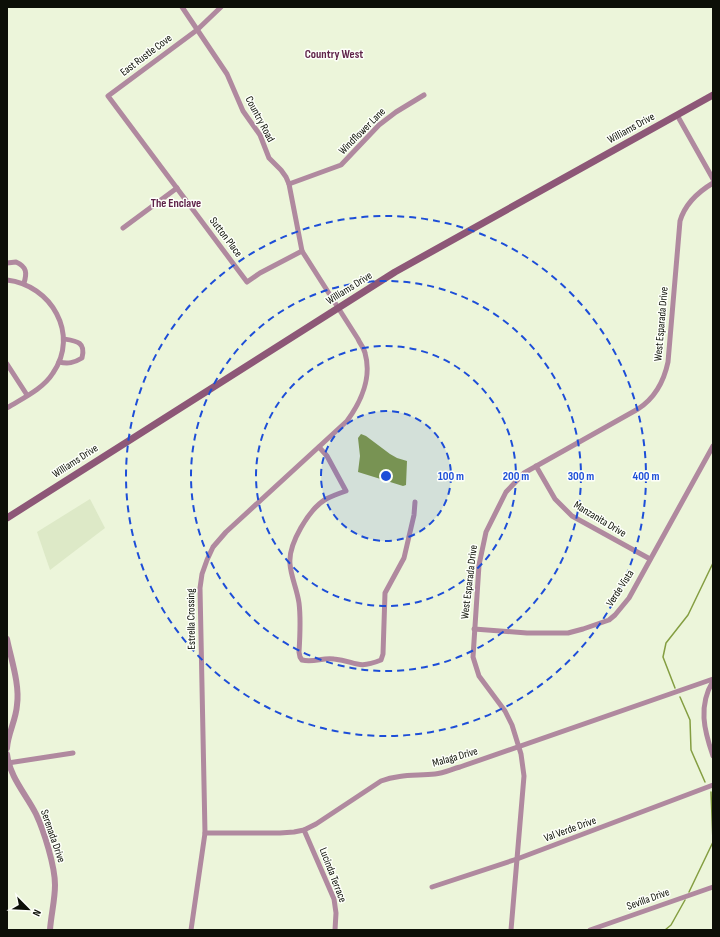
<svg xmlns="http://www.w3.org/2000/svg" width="720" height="937" font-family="'Sofia Sans Condensed',sans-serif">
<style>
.built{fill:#dde9c7}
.water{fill:#849e41}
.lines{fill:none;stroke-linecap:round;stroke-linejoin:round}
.stream{stroke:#849e41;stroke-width:1.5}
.minor{stroke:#b0899f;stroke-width:5}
.tertiary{stroke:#b0899f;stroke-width:6}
.secondary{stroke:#8d5777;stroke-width:7}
.ring{fill:none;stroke:#1d4ed8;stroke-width:2;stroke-dasharray:7 5}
.labels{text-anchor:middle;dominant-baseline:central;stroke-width:3;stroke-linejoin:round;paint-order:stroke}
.street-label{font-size:11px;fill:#0c0f07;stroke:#fdfff9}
.neighbourhood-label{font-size:12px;font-weight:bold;fill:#5f2349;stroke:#fdfff9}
.centre{fill:#1d4ed8;stroke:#fdfff9;stroke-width:2}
.ring-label{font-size:12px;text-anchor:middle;font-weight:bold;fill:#1d4ed8;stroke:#fdfff9;stroke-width:3;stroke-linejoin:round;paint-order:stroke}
</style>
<rect width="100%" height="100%" fill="#ecf5da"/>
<!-- built -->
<polygon class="built" points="90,499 105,528 50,570 37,532"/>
<!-- water -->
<polygon class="water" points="361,434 366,436 390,454 397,458 407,461 406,485 403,486 358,472 360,456 358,438"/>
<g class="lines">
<!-- stream -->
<g class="stream">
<polyline points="675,688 663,657 666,643 688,615 713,563"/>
<polyline points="680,697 690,720 691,750 705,782"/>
<polyline points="689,892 713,842 711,792"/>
<polyline points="665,930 671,925 685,900"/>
</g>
<!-- minor -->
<g class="minor">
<path d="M182 7 227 74 243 111 260 135 269 158 281 170 286 177 289 184 302 251 358 339C360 344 364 348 365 353 372 377 361 402 347 421L226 532 213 547 207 560 202 574 200 588 205 833 191 930"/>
<polyline points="221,7 197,30 108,96 247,282 260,273 302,251"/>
<polyline points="677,115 713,179"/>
<polyline points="289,184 341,165 379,125 396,112 424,95"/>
<polyline points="123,228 177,188"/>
<path d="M7 263 16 262C27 267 27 273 24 283"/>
<path d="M7 280C51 285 80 334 53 373 43 389 23 398 7 408"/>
<path d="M59 362C68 364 74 363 82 358 86 342 77 341 64 339"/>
<polyline points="7,364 27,395"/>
<path d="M319 447 327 456 346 491C340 493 332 496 326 499 309 509 288 544 290 564 291 577 297 589 299 603 301 619 300 636 299 652L300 657 302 660C314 663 323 657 334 659 356 661 356 670 381 660L383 654 385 593 404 558 414 515 415 502"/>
<polyline points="536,466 555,499 572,516 650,559"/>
<polyline points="474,629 527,633 568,633 583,629 609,620 615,615 629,598 713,446"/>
<path d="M713 681C698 706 704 730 713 756"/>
<polyline points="8,763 73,753"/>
<polyline points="304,830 334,899 336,913 335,930"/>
<path d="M205 833H280L294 832 304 830 316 824 381 781C399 774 416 776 435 774 444 773 452 769 460 767L713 679"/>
<polyline points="432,887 517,859 713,785"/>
<path d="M511 930 524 776 521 754 512 725 505 711 479 676 473 657 479 565 486 532 506 492 524 473 638 409C655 398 664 381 668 362L680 221C685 204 698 192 713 183"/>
<polyline points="590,930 713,887"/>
</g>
<!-- tertiary -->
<g class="tertiary">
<path d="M7 639C11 659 20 685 17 705 16 720 8 733 7 748"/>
<path d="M7 754C10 778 26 794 36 814 44 831 55 866 55 885 55 900 51 915 50 930"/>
</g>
<!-- secondary -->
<polyline class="secondary" points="7,518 395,272 713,95"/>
</g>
<!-- distance rings -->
<circle cx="386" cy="476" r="65" fill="#1d4ed8" fill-opacity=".12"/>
<g class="ring">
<circle cx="386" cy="476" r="65"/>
<circle cx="386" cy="476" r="130"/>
<circle cx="386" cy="476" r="195"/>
<circle cx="386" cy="476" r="260"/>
</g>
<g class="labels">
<!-- street labels -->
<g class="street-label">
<text transform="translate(146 55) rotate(-37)">East Rustle Cove</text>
<text transform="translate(260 119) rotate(62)">Country Road</text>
<text transform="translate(631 128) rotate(-29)">Williams Drive</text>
<text transform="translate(362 131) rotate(-45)">Windflower Lane</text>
<text transform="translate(226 237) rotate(53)">Sutton Place</text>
<text transform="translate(349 288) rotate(-32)">Williams Drive</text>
<text transform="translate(661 324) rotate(-85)">West Esparada Drive</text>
<text transform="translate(75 461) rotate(-33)">Williams Drive</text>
<text transform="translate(600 519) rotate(31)">Manzanita Drive</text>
<text transform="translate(469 582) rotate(-83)">West Esparada Drive</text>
<text transform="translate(620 588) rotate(-57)">Verde Vista</text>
<text transform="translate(191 619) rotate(-91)">Estrella Crossing</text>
<text transform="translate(455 757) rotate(-16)">Malaga Drive</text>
<text transform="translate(570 829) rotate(-20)">Val Verde Drive</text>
<text transform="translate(53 836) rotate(71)">Serenada Drive</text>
<text transform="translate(333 875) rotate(69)">Lucinda Terrace</text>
<text transform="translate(648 899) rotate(-20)">Sevilla Drive</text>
</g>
<!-- neighbourhood labels -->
<g class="neighbourhood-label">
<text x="334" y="54">Country West</text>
<text x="176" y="203">The Enclave</text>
</g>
</g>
<circle cx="386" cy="476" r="6" class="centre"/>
<g class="ring-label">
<text x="451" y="480">100 m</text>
<text x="516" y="480">200 m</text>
<text x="581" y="480">300 m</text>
<text x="646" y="480">400 m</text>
</g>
<!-- border -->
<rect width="720" height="937" fill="none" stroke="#0c0f07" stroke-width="16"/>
<!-- north arrow -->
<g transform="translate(28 909) rotate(114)" stroke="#fdfff9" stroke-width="3" paint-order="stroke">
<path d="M0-3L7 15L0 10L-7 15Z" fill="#0c0f07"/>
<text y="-6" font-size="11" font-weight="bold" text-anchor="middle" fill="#0c0f07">N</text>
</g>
</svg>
